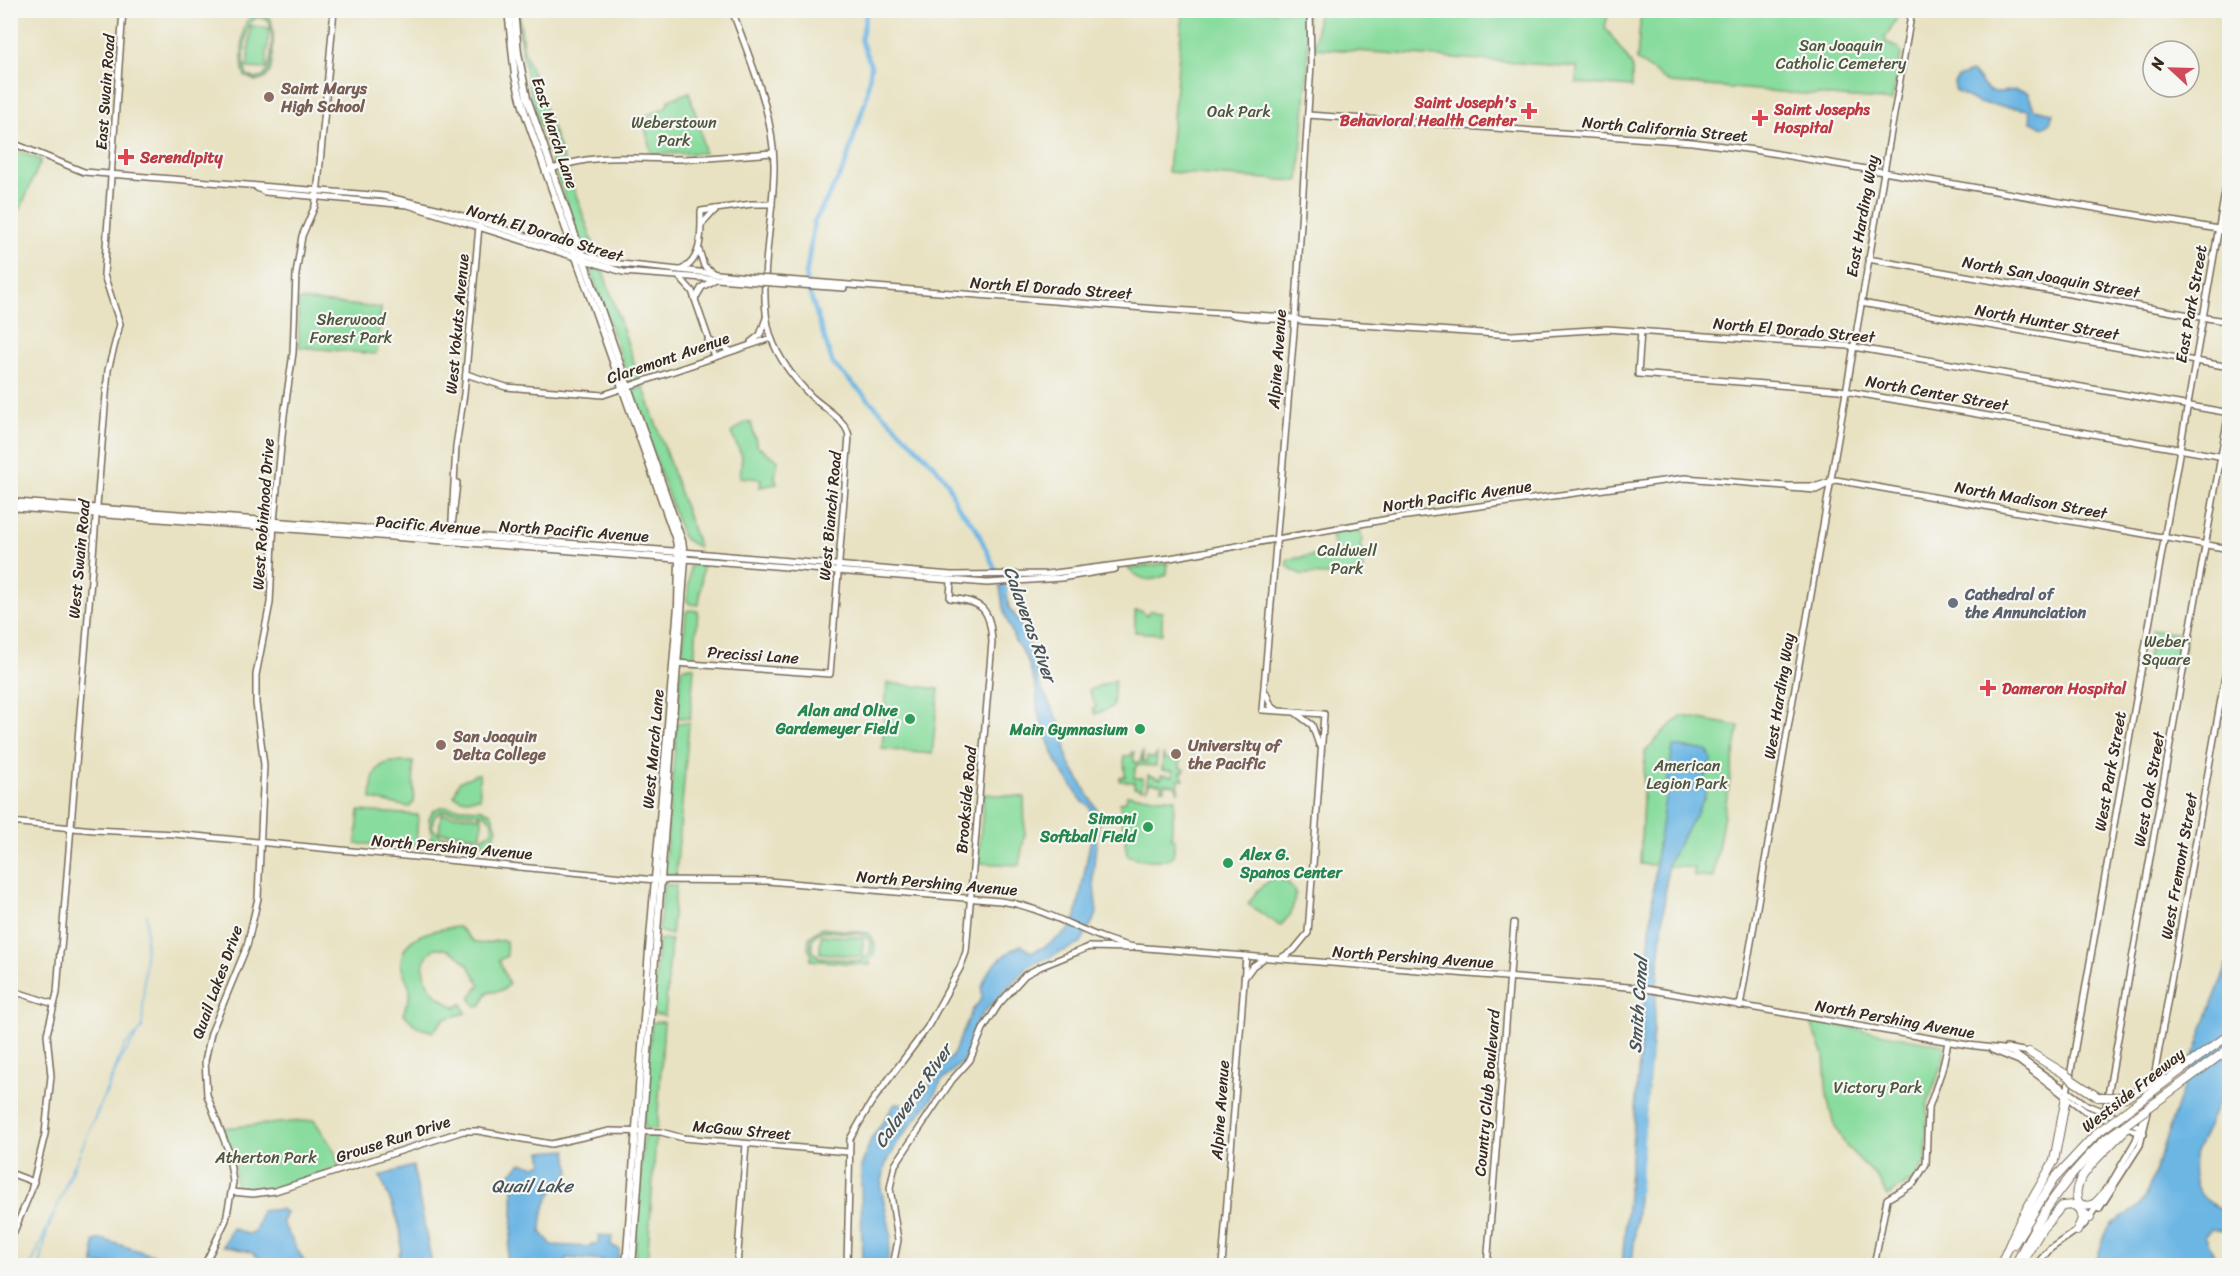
<svg xmlns="http://www.w3.org/2000/svg" width="2240" height="1276" font-family="Sriracha,sans-serif">
<style>
.green{fill:#88dc9d;stroke:#62835e;stroke-width:1.5;fill-rule:evenodd}
.water{fill:#6cb6e4;stroke:#547081;stroke-width:1.5}
.lines{fill:none;stroke-linecap:round;stroke-linejoin:round}
.stream{stroke:#6cb6e4;stroke-width:1.5}
.canal{stroke:#6cb6e4;stroke-width:3}
.river{stroke:#6cb6e4;stroke-width:4.5}
.secondary-casing{stroke:#786a57;stroke-width:8}
.primary-casing{stroke:#786a57;stroke-width:9}
.highway-casing{stroke:#786a57;stroke-width:10}
.secondary{stroke:#fff;stroke-width:5}
.primary{stroke:#fff;stroke-width:6}
.highway{stroke:#fff;stroke-width:8}
.secondary-bridge-casing{stroke:#786a57;stroke-width:8;stroke-linecap:butt}
.highway-bridge-casing{stroke:#786a57;stroke-width:10;stroke-linecap:butt}
.secondary-bridge{stroke:#fff;stroke-width:5}
.highway-bridge{stroke:#fff;stroke-width:8}
.education-dot{fill:#8d6e63;stroke:#f6f6f2;stroke-width:2}
.health-dot{fill:#e0444e;stroke:#f6f6f2;stroke-width:2}
.worship-dot{fill:#6b7280;stroke:#f6f6f2;stroke-width:2}
.leisure-dot{fill:#2e9e5b;stroke:#f6f6f2;stroke-width:2}
.labels{text-anchor:middle;dominant-baseline:central;stroke-width:4.5;stroke-linejoin:round;paint-order:stroke}
.park-label{font-size:16px;fill:#4e563e;stroke:#f6f6f2}
.education-label{font-size:16px;font-weight:bold;fill:#785e54;stroke:#f6f6f2;text-anchor:start}
.street-label{font-size:16px;fill:#3b2a1e;stroke:#f6f6f2}
.health-label{font-size:16px;font-weight:bold;fill:#be3a42;stroke:#f6f6f2;text-anchor:start}
.worship-label{font-size:16px;font-weight:bold;fill:#5b616d;stroke:#f6f6f2;text-anchor:start}
.leisure-label{font-size:16px;font-weight:bold;fill:#27864d;stroke:#f6f6f2;text-anchor:end}
.water-label{font-size:18px;font-style:italic;fill:#4a5459;stroke:#f6f6f2}
</style>
<rect width="100%" height="100%" fill="#f6f6f2"/>
<filter id="ink" filterUnits="userSpaceOnUse"><feTurbulence type="fractalNoise" baseFrequency=".0167" numOctaves="2"/><feDisplacementMap in="SourceGraphic" scale="12" xChannelSelector="R" yChannelSelector="G"/><feConvolveMatrix kernelMatrix="1 2 1 2 8 2 1 2 1" color-interpolation-filters="sRGB"/></filter>
<filter id="wash" filterUnits="userSpaceOnUse"><feTurbulence type="fractalNoise" baseFrequency=".008" numOctaves="4" result="noise"/><feDisplacementMap in="SourceGraphic" scale="24" xChannelSelector="R" yChannelSelector="G"/><feGaussianBlur stdDeviation="1.35" result="paint"/><feColorMatrix in="noise" values="0 0 0 0 0 0 0 0 0 0 0 0 0 0 0 0 0 1.4 0 .05"/><feComposite in="paint" operator="in"/></filter>
<g filter="url(#wash)">
<rect width="100%" height="100%" fill="#e8e2c2"/>
<!-- green -->
<g class="green">
<path d="M517 11H519L523 48 564 161 556 165 552 163C534 110 521 66 517 11Z"/>
<polygon points="1183,11 1307,11 1308,64 1299,180 1297,181 1168,172"/>
<polygon points="1318,11 1609,11 1605,27 1632,65 1632,87 1576,83 1577,67 1315,48"/>
<polygon points="1641,11 1901,11 1885,38 1886,42 1899,49 1901,54 1892,101 1670,83 1637,60"/>
<path d="M258 14 270 18C275 27 274 67 268 75 265 80 260 81 255 81L245 76C240 68 242 32 246 23 249 17 253 16 258 14ZM258 17 268 20C275 31 272 68 263 77L255 79 247 75C241 63 244 21 258 17Z"/>
<polygon points="251,26 269,28 266,69 247,68"/>
<polygon points="689,92 701,133 704,153 651,154 643,117 666,107 669,100"/>
<polygon points="10,148 41,160 20,210 11,207"/>
<polygon points="566,167 597,254 583,248 556,174"/>
<polygon points="594,269 603,271 640,380 630,383 591,273"/>
<polygon points="300,300 381,308 377,352 375,354 299,347 298,301"/>
<polygon points="643,386 698,545 698,547 683,538 632,392"/>
<polygon points="746,422 751,423 757,446 778,460 775,477 777,484 760,487 761,479 740,477 742,456 731,433"/>
<polygon points="1360,528 1362,540 1360,546 1364,553 1362,576 1300,574 1287,566 1287,560 1332,552 1334,548 1331,533"/>
<path d="M1168 563 1167 574C1152 583 1142 581 1128 569Z"/>
<polygon points="694,564 703,564 699,605 690,604 687,601 690,567"/>
<polygon points="689,610 698,611 694,661 682,657 686,612"/>
<polygon points="1135,611 1142,611 1146,616 1150,611 1162,612 1162,634 1135,632"/>
<polygon points="2152,630 2186,635 2180,670 2146,664"/>
<polygon points="684,667 694,667 690,719 677,717 681,670"/>
<polygon points="1115,680 1113,707 1095,714 1093,709 1096,707 1089,690"/>
<polygon points="887,683 939,689 932,754 882,749"/>
<polygon points="1683,716 1739,726 1713,878 1694,876 1694,868 1640,864 1645,752 1666,729"/>
<polygon points="677,723 689,723 676,875 664,873"/>
<polygon points="1143,751 1143,762 1147,762 1147,757 1154,758 1157,754 1156,766 1136,765 1134,778 1143,778 1142,789 1134,787 1134,782 1120,781 1120,777 1125,777 1124,756 1131,756 1132,752 1134,752 1134,762 1140,762"/>
<polygon points="1163,754 1165,759 1178,760 1181,754 1180,768 1185,769 1184,772 1180,772 1184,779 1179,779 1178,792 1175,785 1164,784 1164,789 1161,789 1161,784 1150,783 1146,790 1148,775 1161,779 1161,775 1173,776 1173,771 1162,770"/>
<path d="M391 762H413L414 802 409 807 371 799C372 782 371 766 391 762Z"/>
<polygon points="476,774 479,774 480,798 462,799 454,796 459,782"/>
<polygon points="984,794 1024,797 1025,833 1019,865 978,863"/>
<polygon points="1127,795 1175,799 1171,838 1175,839 1173,856 1168,860 1141,860 1127,855 1120,803 1126,801"/>
<path d="M441 807 482 809 491 813 497 828 491 844 430 839 432 835 429 819 433 811ZM444 811 485 814 492 821V831L481 839 442 836 433 829C431 820 435 813 444 811Z"/>
<polygon points="359,811 418,815 416,845 356,844"/>
<polygon points="441,814 482,817 481,836 439,832"/>
<polygon points="1274,877 1287,882 1296,893 1291,914 1280,926 1248,904 1257,891"/>
<polygon points="666,885 676,885 671,935 659,931 663,887"/>
<path d="M458 927C466 931 468 940 477 943 488 946 495 938 506 941L507 956 499 960 509 984 503 990 487 993 481 1005 476 1007 470 997 480 985C471 966 457 947 435 948 409 967 432 998 456 1007L462 1004 466 1013 444 1019 433 1032 417 1027 404 1014C404 1005 411 999 410 991 410 982 402 974 401 964 401 934 436 929 458 927Z"/>
<path d="M821 928 868 933C877 942 877 952 869 961L870 965 810 960 812 956 808 948 809 938ZM824 931 862 934 871 942 870 953 860 961 819 957 812 950C810 940 814 933 824 931Z"/>
<polygon points="821,935 863,938 862,957 820,953"/>
<polygon points="662,939 671,940 665,1016 653,1014 658,941"/>
<polygon points="1810,1020 1944,1045 1944,1058 1927,1106 1926,1161 1914,1179 1887,1196 1877,1177 1846,1146 1834,1125 1827,1098 1824,1056"/>
<polygon points="655,1022 664,1022 657,1129 647,1129 644,1126 651,1024"/>
<polygon points="314,1120 334,1150 339,1167 265,1191 236,1189 234,1162 223,1128"/>
<polygon points="646,1135 656,1135 647,1265 634,1266 643,1138"/>
</g>
<!-- water -->
<g class="water">
<path d="M1971 72C1980 75 1980 88 1991 91 2003 95 2013 86 2028 93L2034 109 2053 113 2050 123 2043 127 2031 122 2029 110 1978 103 1956 91 1954 83 1958 77Z"/>
<path d="M1000 587H1006L1009 608 1020 622 1028 640 1038 671V682L1062 727 1068 761 1099 813 1093 875 1097 914 1080 944 1029 966 984 1012 976 1024 970 1049 964 1060 941 1082 931 1100 900 1139 885 1166 881 1188 891 1234 887 1265H862L861 1167 871 1139 895 1104 902 1103 907 1110 919 1102 939 1068 952 1057 972 1011 982 998C978 976 1002 954 1021 945L1031 952 1044 947 1068 931 1076 917 1093 828 1090 807 1082 801 1059 767 1048 741 1037 710V692L1027 659 1015 641 1004 612Z"/>
<polygon points="1673,746 1707,751 1712,759 1706,774 1705,797 1668,863 1632,1265 1622,1266 1656,859"/>
<path d="M2229 962V1078L2194 1157C2192 1177 2194 1193 2212 1204 2218 1207 2223 1211 2229 1212V1232L2211 1229 2205 1235 2216 1259 2227 1265 2095 1266C2100 1252 2103 1232 2114 1222 2126 1212 2133 1215 2145 1199L2211 1006Z"/>
<path d="M567 1150 570 1173C550 1190 541 1207 541 1232L552 1245 590 1247 591 1244H598L599 1235 612 1236 611 1245 619 1249 618 1262 602 1265V1261L566 1258 565 1265H505C513 1235 516 1205 511 1173L521 1163 535 1166 543 1163 541 1152Z"/>
<path d="M413 1166 432 1265H394C413 1239 390 1203 380 1176Z"/>
<polygon points="280,1209 286,1212 282,1222 306,1265 267,1265 251,1252 223,1246 232,1228 247,1234 255,1232 261,1211"/>
<polygon points="101,1239 156,1256 157,1265 94,1265 94,1241"/>
</g>
<g class="lines">
<!-- stream -->
<g class="stream">
<polyline points="94,1120 121,1059 138,1034"/>
<polyline points="65,1185 73,1165"/>
<polyline points="31,1266 52,1217"/>
<polyline points="40,1266 47,1231 125,1045 142,1029 147,915"/>
</g>
<!-- canal -->
<polyline class="canal" points="1638,1194 1650,1048"/>
<!-- river -->
<polyline class="river" points="867,10 861,40 871,66 866,99 844,168 814,222 806,276 808,288 833,364 935,466 948,483 956,504 976,528 1006,592"/>
</g>
</g>
<g filter="url(#ink)">
<g class="lines">
<defs>
<g id="secondary">
<polyline points="1308,115 1692,142 1754,150 2230,231"/>
<polyline points="10,142 84,172 384,196 440,209 611,263 757,278"/>
<path d="M549 170C597 152 628 159 677 159 709 159 741 155 773 153"/>
<polyline points="257,188 265,192 408,205 623,272 757,282"/>
<polyline points="702,224 716,209"/>
<polyline points="699,250 704,266 712,272"/>
<polyline points="1868,259 2230,322"/>
<path d="M681 270C703 260 701 232 701 211L752 204H772"/>
<polyline points="680,278 692,291 715,357"/>
<polyline points="773,279 1157,309 1288,317 1302,321 1512,335 1607,329 1848,346 2230,413"/>
<polyline points="773,283 844,288"/>
<polyline points="695,299 702,287 714,280"/>
<polyline points="1861,303 2230,367"/>
<polyline points="1234,315 1263,319 1294,319"/>
<polyline points="1641,331 1638,374 1839,390 2230,458"/>
<polyline points="708,340 729,350"/>
<polyline points="751,342 760,335 766,318"/>
<polyline points="466,374 506,387 603,395 771,338"/>
<polyline points="1789,488 1816,490 1828,484"/>
<polyline points="451,535 457,483"/>
<polyline points="451,539 456,446 464,394 479,226"/>
<polyline points="684,552 951,575 1047,574 1170,558 1400,517 1685,478 1785,486 1817,486 1836,480 2230,549"/>
<polyline points="685,559 987,583 1061,578 1115,569"/>
<path d="M675 663 830 674 849 436C846 420 824 408 812 397 795 380 779 360 771 337 755 288 775 217 774 164 773 111 750 60 732 10"/>
<polyline points="1266,693 1271,706 1277,710"/>
<polyline points="1296,713 1312,725 1319,745"/>
<path d="M10 822 94 830 175 834 655 880 768 881 1000 901C1048 907 1087 938 1134 947L1640 988 1968 1045 2002 1049 2013 1053 2087 1105 2141 1127 2144 1134"/>
<polyline points="61,949 108,370 120,324 104,275 123,10"/>
<polyline points="1281,958 1294,950 1308,933 1324,714 1262,710 1295,319 1311,64 1310,10"/>
<polyline points="1245,977 1253,966 1266,957"/>
<polyline points="10,990 54,1004"/>
<polyline points="1740,1006 1912,10"/>
<polyline points="2006,1048 2029,1052"/>
<polyline points="1992,1050 2019,1061 2085,1111 2140,1133"/>
<polyline points="2153,1083 2230,648"/>
<polyline points="2067,1093 2230,164"/>
<polyline points="2105,1112 2229,411"/>
<polyline points="10,1173 34,1182"/>
<polyline points="232,1192 253,1194 275,1191 463,1131 478,1131 551,1144 610,1131 661,1132 683,1138 848,1152"/>
<polyline points="2106,1192 2136,1140 2150,1095"/>
<polyline points="2099,1209 2140,1145 2153,1091"/>
<polyline points="10,1241 31,1191 45,1134 51,1076 47,1034 57,993 60,952"/>
<polyline points="204,1266 226,1220 233,1182 228,1150 207,1095 205,1061 211,1033 247,946 258,898 264,765 256,703 256,675 270,603 274,521 284,415 293,353 296,274 302,236 315,206 318,185 334,10"/>
<polyline points="737,1266 746,1144"/>
<path d="M847 1266 850 1139 871 1103 927 1028 960 968 966 952 992 642C990 607 982 602 950 598L951 581"/>
<polyline points="893,1266 898,1240 890,1188 895,1165 952,1080 970,1060 983,1029 999,1004 1025,975 1040,967 1089,947 1132,948"/>
<polyline points="1222,1266 1246,956"/>
<polyline points="1487,1266 1514,923"/>
<polyline points="1874,1266 1887,1199 1914,1183 1926,1164 1928,1110 1942,1070 1948,1042"/>
<polyline points="2035,1266 2050,1249 2084,1225 2099,1203"/>
</g>
<g id="primary">
<polyline points="508,10 515,76 524,110 676,540 679,559 678,606 649,950 626,1266"/>
<polyline points="514,10 518,53 527,98 682,541 685,559 632,1266"/>
<polyline points="553,245 567,244 567,236"/>
<polyline points="10,502 680,552"/>
<polyline points="10,507 682,559"/>
</g>
<g id="highway">
<polyline points="2029,1052 2065,1074"/>
<polyline points="2200,1056 2230,1034"/>
<polyline points="2075,1082 2098,1097"/>
<path d="M2078 1203C2093 1211 2099 1200 2107 1189"/>
<path d="M2082 1207C2063 1187 2098 1158 2112 1143"/>
<polyline points="2077,1231 2082,1219 2080,1211"/>
<polyline points="2014,1244 2054,1179 2097,1133"/>
<polyline points="2022,1262 2042,1229 2062,1206 2074,1205 2090,1218"/>
<polyline points="2000,1266 2020,1221 2054,1161 2066,1097"/>
<path d="M2015 1266C2037 1217 2068 1174 2107 1138"/>
</g>
</defs>
<!-- secondary casing -->
<use href="#secondary" class="secondary-casing"/>
<!-- primary casing -->
<use href="#primary" class="primary-casing"/>
<!-- highway casing -->
<use href="#highway" class="highway-casing"/>
<!-- secondary -->
<use href="#secondary" class="secondary"/>
<!-- primary -->
<use href="#primary" class="primary"/>
<!-- highway -->
<use href="#highway" class="highway"/>
<defs>
<g id="secondary-bridge">
<polyline points="757,278 773,279"/>
<polyline points="757,282 773,283"/>
</g>
<g id="highway-bridge">
<polyline points="2065,1074 2075,1082"/>
<polyline points="2098,1097 2126,1097 2162,1077"/>
<polyline points="2097,1133 2200,1056"/>
<polyline points="2107,1138 2230,1048"/>
<polyline points="2112,1143 2126,1129"/>
</g>
</defs>
<!-- secondary-bridge casing -->
<use href="#secondary-bridge" class="secondary-bridge-casing"/>
<!-- highway-bridge casing -->
<use href="#highway-bridge" class="highway-bridge-casing"/>
<!-- secondary-bridge -->
<use href="#secondary-bridge" class="secondary-bridge"/>
<!-- highway-bridge -->
<use href="#highway-bridge" class="highway-bridge"/>
</g>
</g>
<!-- markers -->
<g class="education-dot">
<circle cx="269" cy="97" r="6"/>
<circle cx="441" cy="745" r="6"/>
<circle cx="1176" cy="754" r="6"/>
</g>
<g class="health-dot">
<path d="M1526 102h6v6h6v6h-6v6h-6v-6h-6v-6h6z"/>
<path d="M1757 109h6v6h6v6h-6v6h-6v-6h-6v-6h6z"/>
<path d="M123 148h6v6h6v6h-6v6h-6v-6h-6v-6h6z"/>
<path d="M1985 679h6v6h6v6h-6v6h-6v-6h-6v-6h6z"/>
</g>
<circle class="worship-dot" cx="1953" cy="603" r="6"/>
<g class="leisure-dot">
<circle cx="910" cy="719" r="6"/>
<circle cx="1140" cy="729" r="6"/>
<circle cx="1148" cy="827" r="6"/>
<circle cx="1228" cy="863" r="6"/>
</g>
<g class="labels">
<!-- park labels -->
<g class="park-label">
<text x="1841" y="45">San Joaquin<tspan x="1841" dy="18">Catholic Cemetery</tspan></text>
<text x="1239" y="111">Oak Park</text>
<text x="674" y="122">Weberstown<tspan x="674" dy="18">Park</tspan></text>
<text x="351" y="319">Sherwood<tspan x="351" dy="18">Forest Park</tspan></text>
<text x="1347" y="550">Caldwell<tspan x="1347" dy="18">Park</tspan></text>
<text x="2166" y="641">Weber<tspan x="2166" dy="18">Square</tspan></text>
<text x="1687" y="765">American<tspan x="1687" dy="18">Legion Park</tspan></text>
<text x="1878" y="1087">Victory Park</text>
<text x="266" y="1157">Atherton Park</text>
</g>
<!-- education labels -->
<g class="education-label">
<text x="281" y="88">Saint Marys<tspan x="281" dy="18">High School</tspan></text>
<text x="453" y="736">San Joaquin<tspan x="453" dy="18">Delta College</tspan></text>
<text x="1188" y="745">University of<tspan x="1188" dy="18">the Pacific</tspan></text>
</g>
<!-- street labels -->
<g class="street-label">
<text transform="translate(105 92) rotate(-86)">East Swain Road</text>
<text transform="translate(1665 129) rotate(5)">North California Street</text>
<text transform="translate(555 133) rotate(72)">East March Lane</text>
<text transform="translate(1862 216) rotate(-80)">East Harding Way</text>
<text transform="translate(545 233) rotate(17)">North El Dorado Street</text>
<text transform="translate(2051 277) rotate(10)">North San Joaquin Street</text>
<text transform="translate(1051 288) rotate(4)">North El Dorado Street</text>
<text transform="translate(2191 304) rotate(-80)">East Park Street</text>
<text transform="translate(2047 322) rotate(10)">North Hunter Street</text>
<text transform="translate(457 324) rotate(-85)">West Yokuts Avenue</text>
<text transform="translate(1794 330) rotate(5)">North El Dorado Street</text>
<text transform="translate(668 358) rotate(-19)">Claremont Avenue</text>
<text transform="translate(1277 359) rotate(-86)">Alpine Avenue</text>
<text transform="translate(1937 393) rotate(10)">North Center Street</text>
<text transform="translate(1457 496) rotate(-8)">North Pacific Avenue</text>
<text transform="translate(2031 500) rotate(10)">North Madison Street</text>
<text transform="translate(263 514) rotate(-86)">West Robinhood Drive</text>
<text transform="translate(830 516) rotate(-85)">West Bianchi Road</text>
<text transform="translate(428 525) rotate(4)">Pacific Avenue</text>
<text transform="translate(574 531) rotate(4)">North Pacific Avenue</text>
<text transform="translate(79 559) rotate(-85)">West Swain Road</text>
<text transform="translate(753 655) rotate(4)">Precissi Lane</text>
<text transform="translate(1779 696) rotate(-81)">West Harding Way</text>
<text transform="translate(653 749) rotate(-85)">West March Lane</text>
<text transform="translate(2110 771) rotate(-80)">West Park Street</text>
<text transform="translate(2149 789) rotate(-80)">West Oak Street</text>
<text transform="translate(966 800) rotate(-85)">Brookside Road</text>
<text transform="translate(452 847) rotate(5)">North Pershing Avenue</text>
<text transform="translate(2179 866) rotate(-80)">West Fremont Street</text>
<text transform="translate(937 883) rotate(5)">North Pershing Avenue</text>
<text transform="translate(1413 957) rotate(4)">North Pershing Avenue</text>
<text transform="translate(217 982) rotate(-70)">Quail Lakes Drive</text>
<text transform="translate(1895 1019) rotate(10)">North Pershing Avenue</text>
<text transform="translate(2133 1090) rotate(-38)">Westside Freeway</text>
<text transform="translate(1487 1093) rotate(-85)">Country Club Boulevard</text>
<text transform="translate(1220 1110) rotate(-86)">Alpine Avenue</text>
<text transform="translate(742 1130) rotate(5)">McGaw Street</text>
<text transform="translate(393 1139) rotate(-18)">Grouse Run Drive</text>
</g>
<!-- health labels -->
<g class="health-label">
<text x="1516" y="102" text-anchor="end">Saint Joseph's<tspan x="1516" dy="18">Behavioral Health Center</tspan></text>
<text x="1774" y="109">Saint Josephs<tspan x="1774" dy="18">Hospital</tspan></text>
<text x="140" y="157">Serendipity</text>
<text x="2002" y="688">Dameron Hospital</text>
</g>
<!-- worship labels -->
<g class="worship-label">
<text x="1965" y="594">Cathedral of<tspan x="1965" dy="18">the Annunciation</tspan></text>
</g>
<!-- leisure labels -->
<g class="leisure-label">
<text x="898" y="710">Alan and Olive<tspan x="898" dy="18">Gardemeyer Field</tspan></text>
<text x="1128" y="729">Main Gymnasium</text>
<text x="1136" y="818">Simoni<tspan x="1136" dy="18">Softball Field</tspan></text>
<text x="1240" y="854" text-anchor="start">Alex G.<tspan x="1240" dy="18">Spanos Center</tspan></text>
</g>
<!-- water labels -->
<g class="water-label">
<text transform="translate(1030 624) rotate(70)">Calaveras River</text>
<text transform="translate(1638 1005) rotate(-86)">Smith Canal</text>
<text transform="translate(913 1096) rotate(-55)">Calaveras River</text>
<text x="532" y="1186">Quail Lake</text>
</g>
</g>
<!-- margin -->
<rect width="2240" height="1276" fill="none" stroke="#f6f6f2" stroke-width="36"/>
<!-- north arrow -->
<g transform="translate(2171 69) rotate(292)"><circle r="28" fill="#f6f6f2" stroke="#aba49d" stroke-width="1.5"/>
<path d="M0-4.5L10 22L0 15L-10 22Z" fill="#d1495b"/>
<text y="-9" font-size="16" font-weight="bold" text-anchor="middle" fill="#3b2a1e">N</text>
</g>
</svg>
